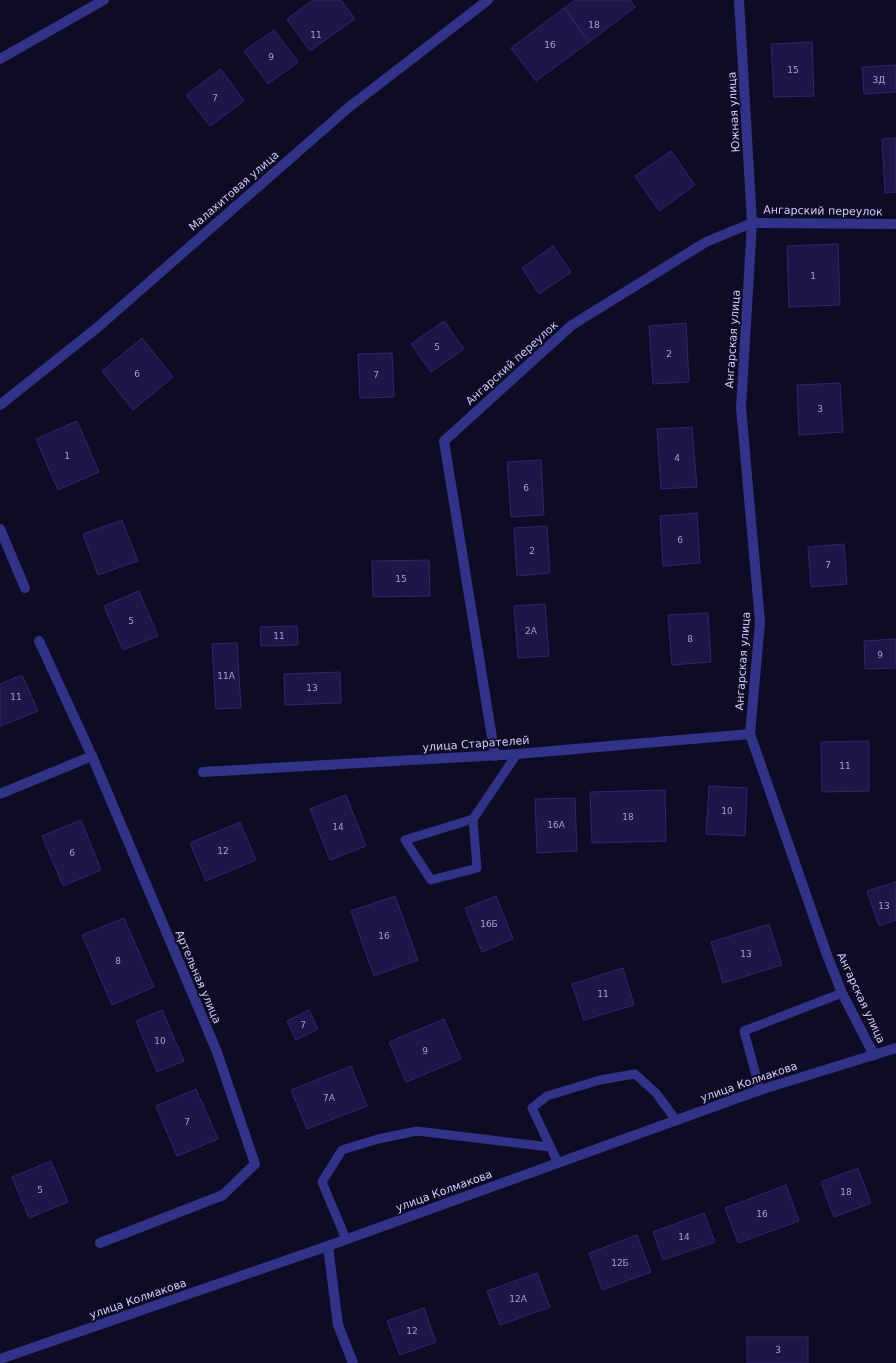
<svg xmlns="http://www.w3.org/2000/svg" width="896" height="1363" font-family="'DejaVu Sans',sans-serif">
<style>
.building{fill:#1d1646;stroke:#312575}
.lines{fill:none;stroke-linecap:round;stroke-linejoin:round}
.lane{stroke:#313388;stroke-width:9}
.street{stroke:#313388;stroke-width:10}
.labels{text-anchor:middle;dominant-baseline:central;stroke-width:4;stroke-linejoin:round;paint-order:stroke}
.number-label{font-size:9px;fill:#a4a0d1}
.street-label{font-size:11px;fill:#d1ceff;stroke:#0e0b24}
</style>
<rect width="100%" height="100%" fill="#0e0b24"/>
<!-- building -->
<g class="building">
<polygon points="313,0 341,0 355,19 310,51 287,19"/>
<polygon points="575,0 630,0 635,7 589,42 564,8"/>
<polygon points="564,8 589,42 536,81 511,48"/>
<polygon points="274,30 298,62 268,84 244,51"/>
<polygon points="812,42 814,96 774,97 771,44"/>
<polygon points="896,65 896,92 864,94 862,67"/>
<polygon points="221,69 244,101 210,126 186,95"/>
<polygon points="896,138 896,192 885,193 882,139"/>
<polygon points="671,151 695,185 659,211 635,176"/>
<polygon points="838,244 840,305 789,307 787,246"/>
<polygon points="553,246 571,272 539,294 522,268"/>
<polygon points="444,321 464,349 431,372 411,344"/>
<polygon points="686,323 689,382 653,384 649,326"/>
<polygon points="142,338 173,377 133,410 102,371"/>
<polygon points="392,353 394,397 360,398 358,354"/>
<polygon points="840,383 843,432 799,435 797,385"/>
<polygon points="77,421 99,472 58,490 36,439"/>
<polygon points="692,427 697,487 661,489 657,429"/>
<polygon points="541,460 544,515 511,517 507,462"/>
<polygon points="697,513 700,563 663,566 660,516"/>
<polygon points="122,520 138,561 98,575 83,534"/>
<polygon points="547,526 550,573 517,576 514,528"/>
<polygon points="844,544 847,584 811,587 808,547"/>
<polygon points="429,560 430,596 373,597 372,561"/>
<polygon points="139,591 158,636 123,650 104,606"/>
<polygon points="545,604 549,656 518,658 514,606"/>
<polygon points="708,613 711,662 672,665 668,615"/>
<polygon points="297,626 298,645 261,646 260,627"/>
<polygon points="896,639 896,668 865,669 864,641"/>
<polygon points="237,643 241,708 216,709 212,644"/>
<polygon points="340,672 341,703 285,705 284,674"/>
<polygon points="22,675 38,711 1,726 0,722 0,684"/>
<polygon points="869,741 869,791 822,792 821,742"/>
<polygon points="709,786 747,788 745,836 706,834"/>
<polygon points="665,790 666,841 592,843 590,792"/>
<polygon points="346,795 366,846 330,860 310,809"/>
<polygon points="575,798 577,851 537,853 535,799"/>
<polygon points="81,820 101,870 63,886 42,836"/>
<polygon points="240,822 256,860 206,881 190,843"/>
<polygon points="896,882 896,920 879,926 867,891"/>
<polygon points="395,896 418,960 374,976 351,911"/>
<polygon points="496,896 513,939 482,952 465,908"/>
<polygon points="124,918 154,987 112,1005 82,935"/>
<polygon points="769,924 782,965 723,983 711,942"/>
<polygon points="623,968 634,1005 584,1020 572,984"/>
<polygon points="162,1010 184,1061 157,1072 136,1021"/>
<polygon points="309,1010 318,1029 296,1040 287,1021"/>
<polygon points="444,1019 461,1059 406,1082 389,1042"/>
<polygon points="351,1066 367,1106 307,1129 291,1090"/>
<polygon points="196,1089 218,1139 177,1156 156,1106"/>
<polygon points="51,1161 68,1202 29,1218 12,1177"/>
<polygon points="858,1168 871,1203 834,1217 821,1182"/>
<polygon points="786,1185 799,1221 738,1243 725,1208"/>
<polygon points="704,1213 715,1242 663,1260 653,1232"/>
<polygon points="637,1235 651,1272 602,1290 589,1253"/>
<polygon points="537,1273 550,1307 500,1325 487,1291"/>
<polygon points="424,1308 436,1342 400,1355 387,1321"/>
<rect x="747" y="1337" width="61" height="26"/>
</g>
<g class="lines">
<!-- lane -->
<g class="lane">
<polyline points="473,819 405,840 431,880 477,868 473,819 517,754"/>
<polyline points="760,1090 744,1031 842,993"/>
<polyline points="558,1163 532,1108 547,1096 600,1080 635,1074 656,1093 676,1120"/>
<polyline points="346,1239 322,1182 342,1150 378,1139 417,1131 550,1147"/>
</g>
<!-- street -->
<g class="street">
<polyline points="739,0 752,223 741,408 760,622 750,734 827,955 842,993 874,1055"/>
<polyline points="0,59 104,0"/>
<polyline points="0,405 98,327 348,108 488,0"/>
<polyline points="0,529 25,588"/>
<polyline points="39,641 92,756 217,1052 255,1164 223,1195 100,1243"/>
<polyline points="495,756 444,441 572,325 706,242 752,223 896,224"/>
<polyline points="203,772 517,754 750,734"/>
<polyline points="0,794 92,756"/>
<polyline points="328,1246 338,1325 353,1363"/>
<polyline points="0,1359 328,1246 760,1090 896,1048"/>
</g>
</g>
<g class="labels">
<!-- number labels -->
<g class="number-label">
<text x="594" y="25">18</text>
<text x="316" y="35">11</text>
<text x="550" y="45">16</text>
<text x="271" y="57">9</text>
<text x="793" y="70">15</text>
<text x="879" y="80">3Д</text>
<text x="215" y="98">7</text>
<text x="813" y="276">1</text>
<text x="437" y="347">5</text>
<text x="669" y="354">2</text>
<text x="137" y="374">6</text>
<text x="376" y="375">7</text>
<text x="820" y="409">3</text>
<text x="67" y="456">1</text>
<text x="677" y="458">4</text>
<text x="526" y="488">6</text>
<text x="680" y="540">6</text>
<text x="532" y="551">2</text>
<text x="828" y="565">7</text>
<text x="401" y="579">15</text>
<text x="131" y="621">5</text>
<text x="531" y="631">2А</text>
<text x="279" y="636">11</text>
<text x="690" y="639">8</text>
<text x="880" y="655">9</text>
<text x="226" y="676">11А</text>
<text x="312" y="688">13</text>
<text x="16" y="697">11</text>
<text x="845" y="766">11</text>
<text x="727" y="811">10</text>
<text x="628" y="817">18</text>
<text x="556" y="825">16А</text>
<text x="338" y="827">14</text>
<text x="223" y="851">12</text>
<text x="72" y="853">6</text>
<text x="884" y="906">13</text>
<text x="489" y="924">16Б</text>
<text x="384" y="936">16</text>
<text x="746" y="954">13</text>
<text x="118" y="961">8</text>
<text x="603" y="994">11</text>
<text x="303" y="1025">7</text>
<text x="160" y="1041">10</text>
<text x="425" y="1051">9</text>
<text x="329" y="1098">7А</text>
<text x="187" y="1122">7</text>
<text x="40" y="1190">5</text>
<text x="846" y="1192">18</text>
<text x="762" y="1214">16</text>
<text x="684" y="1237">14</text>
<text x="620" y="1263">12Б</text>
<text x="518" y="1299">12А</text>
<text x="412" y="1331">12</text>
<text x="778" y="1350">3</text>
</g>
<!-- street labels -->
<g class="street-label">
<text transform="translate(734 112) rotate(-93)">Южная улица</text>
<text transform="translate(234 191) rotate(-41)">Малахитовая улица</text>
<text transform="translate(823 211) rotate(1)">Ангарский переулок</text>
<text transform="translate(733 339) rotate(-86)">Ангарская улица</text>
<text transform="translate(512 363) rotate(-42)">Ангарский переулок</text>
<text transform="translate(743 661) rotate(-86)">Ангарская улица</text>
<text transform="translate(476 744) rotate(-4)">улица Старателей</text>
<text transform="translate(198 977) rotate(67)">Артельная улица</text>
<text transform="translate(861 998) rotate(65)">Ангарская улица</text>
<text transform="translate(749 1082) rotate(-19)">улица Колмакова</text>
<text transform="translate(444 1191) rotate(-20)">улица Колмакова</text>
<text transform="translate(138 1299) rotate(-19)">улица Колмакова</text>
</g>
</g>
</svg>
